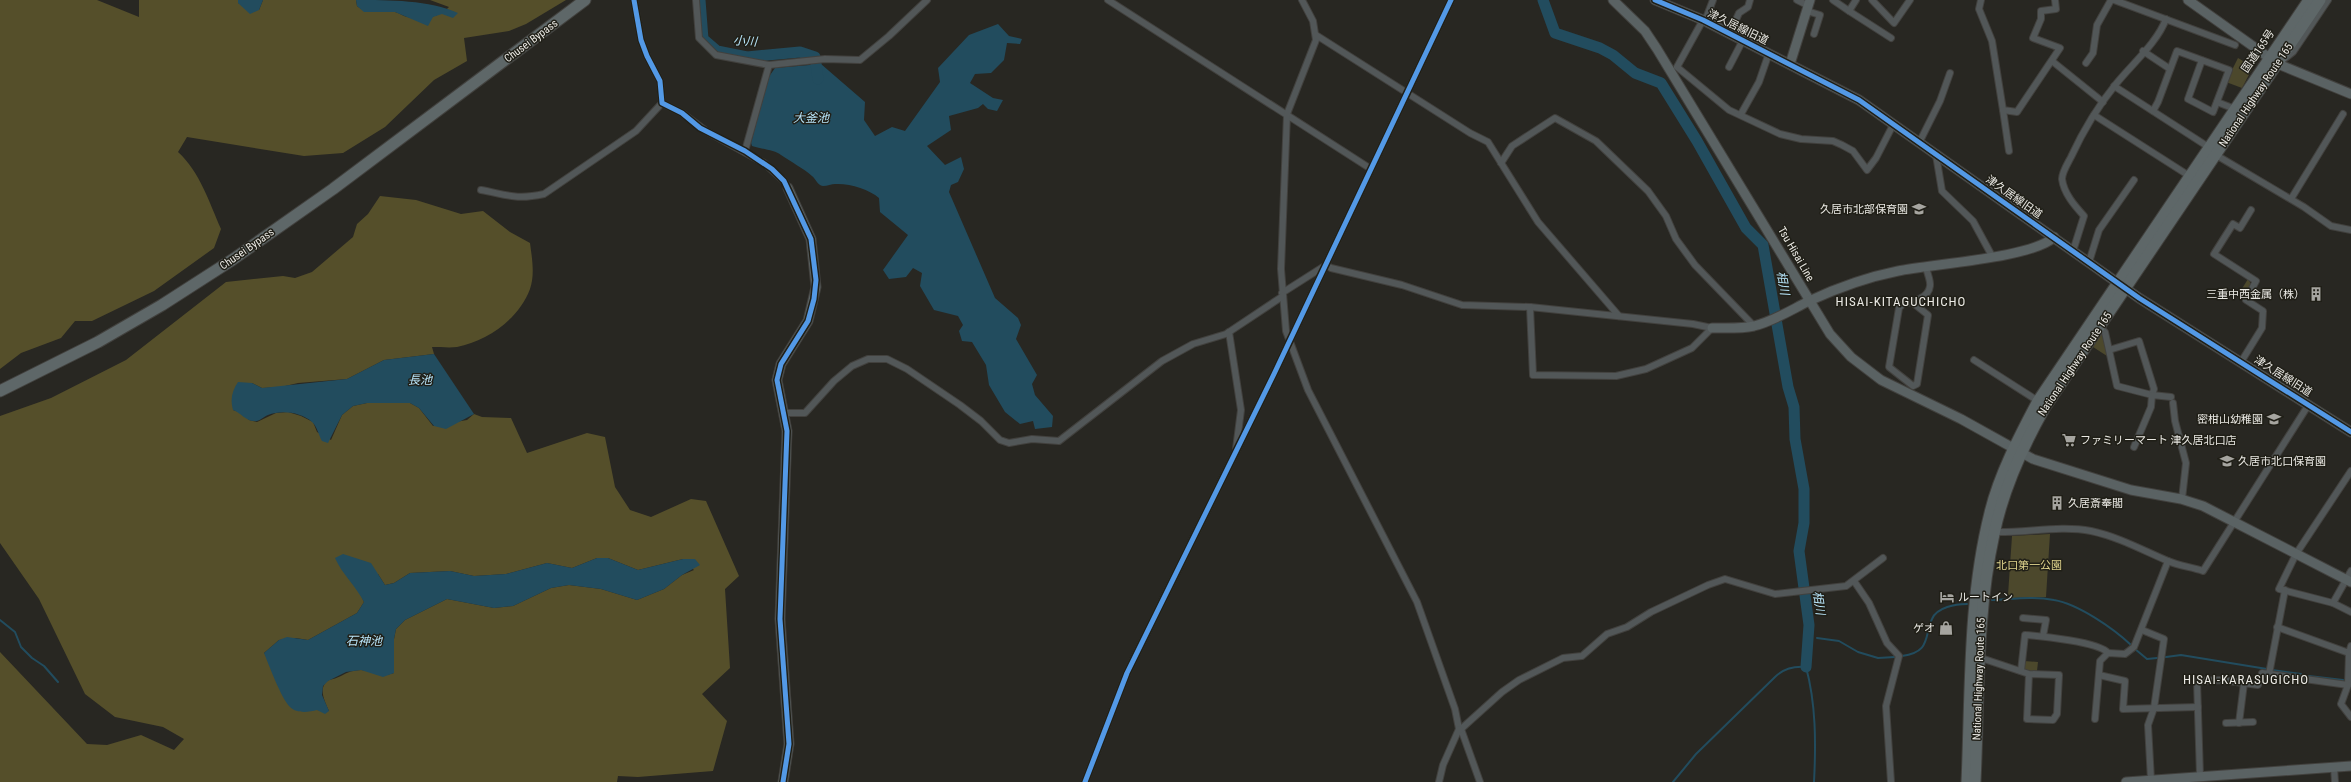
<svg xmlns="http://www.w3.org/2000/svg" width="2351" height="782" font-family="'Roboto Condensed','Noto Sans JP',sans-serif">
<style>
.green{fill:#4c482c}
.forest{fill:#554f2a;fill-rule:evenodd}
.water{fill:#224c5e}
.lines{fill:none;stroke-linecap:round;stroke-linejoin:round}
.stream{stroke:#224c5e;stroke-width:2}
.river{stroke:#224c5e;stroke-width:11}
.street-casing{stroke:#42413e;stroke-width:8}
.secondary-casing{stroke:#42413e;stroke-width:11}
.highway-casing{stroke:#42413e;stroke-width:13}
.street{stroke:#525758;stroke-width:6}
.secondary{stroke:#5a6263;stroke-width:9}
.highway{stroke:#5e6768;stroke-width:11}
.cycleway-casing{stroke:#201f17;stroke-width:8}
.cycleway{stroke:#5399e6;stroke-width:5}
.labels{text-anchor:middle;dominant-baseline:central;stroke-width:3;stroke-linejoin:round;paint-order:stroke}
.street-label{font-size:11px;fill:#eae9e4;stroke:#201f17}
.poi-label{font-size:11px;fill:#eae9e4;stroke:#201f17;text-anchor:end}
.park-label{font-size:11px;fill:#ded38c;stroke:#201f17}
.water-label{font-size:12px;font-style:italic;fill:#b8e5fa;stroke:#201f17}
.quarter-label{font-size:13px;letter-spacing:1px;fill:#eae9e4;stroke:#201f17}
</style>
<rect width="100%" height="100%" fill="#282722"/>
<!-- green -->
<g class="green">
<polygon points="2238,58 2253,67 2242,88 2226,82"/>
<polygon points="2248,279 2251,284 2243,298 2238,295"/>
<polygon points="2102,332 2107,356 2093,347"/>
<polygon points="2050,534 2046,597 2011,598 2011,595 2008,595 2012,536"/>
<polygon points="2024,661 2038,662 2037,671 2026,671 2023,668"/>
</g>
<!-- forest -->
<g class="forest">
<path d="M0 0H97L139 17V0H238V3L259 10 263 0H356L357 6C371 17 380 9 395 12 399 13 403 16 407 17 422 20 439 18 449 7L430 0H566L526 24 509 31 464 38 467 61 434 80 385 127 343 153 304 156 187 137 178 152C200 172 209 202 221 229L214 248 154 291 92 321H75L61 338 21 353 0 369Z"/>
<path d="M380 196 416 200 461 214 483 211 510 232 530 243C532 258 535 275 530 289 519 319 487 341 457 347 450 348 440 347 432 347L434 354 384 360 347 379 298 383 281 387 262 388 252 383 233 410 242 413 249 420 257 422 276 413 288 412 301 416 313 422 317 432 331 440 342 415 353 406 367 403H410L419 408 433 426 467 420 474 414 482 417 511 418 527 453 587 433 605 437 615 487 630 510 651 517 691 499 706 501 739 576 725 589 730 668 702 694 727 721 713 771 638 777 618 776 617 782H0V652L87 744 107 745 141 735 174 750 184 739 163 727 115 717 85 694 39 599 0 543V416L51 398 126 360 226 282 283 276 295 278 312 272 353 237 357 224 368 214ZM597 558H608L638 570 683 559 694 570 682 575 664 589 637 600 601 589 569 585 551 588 513 606 494 608 447 599 405 620 396 629 394 639V673C375 679 377 671 361 670 354 670 347 672 341 676 337 678 333 679 329 680 317 687 325 702 329 711L317 710 264 653 279 640 296 638 308 640 357 613 364 602 358 589 348 578 378 574 385 585 394 583 410 573 450 571 474 576 506 574 547 563 572 568Z"/>
</g>
<!-- water -->
<g class="water">
<polygon points="238,0 263,0 259,10 250,14 238,3"/>
<path d="M356 0C389 0 430 0 458 13L453 18 442 14 433 17 428 26 395 12H364L357 6Z"/>
<path d="M998 24 1009 36 1022 39 1020 44 1007 43 1004 60 991 73 975 74 970 83 993 98 1003 100 997 111 988 109 983 104 978 108 949 116 951 130 927 146 945 165 961 157 964 169 958 182 951 185 949 192 995 298 1018 318 1021 325 1016 339 1037 375 1032 384 1035 395 1053 416 1052 427 1035 429 1033 421 1020 424 1005 412 989 385 986 365 972 342 962 341 959 331 963 325 958 316 934 310 920 286 922 273 913 268 906 277 889 279 883 270 908 235 880 212 879 198C869 189 849 183 835 184 832 184 827 186 823 186 817 185 816 179 812 176 803 168 791 162 781 155 775 150 760 149 752 146L751 143 768 78 775 68 821 64 865 102 864 120 875 136 892 127 905 131 940 82 938 68 969 35Z"/>
<path d="M434 354 474 414 446 429 434 426 419 408 410 403H367L353 406 342 415 328 443 322 441C319 436 317 426 312 422 301 412 281 410 268 415 263 417 259 422 254 421 246 421 241 413 233 410 230 399 232 391 238 382L252 383 262 388 347 379 384 360Z"/>
<path d="M343 554 371 563 385 585 394 583 410 573 450 571 474 576 506 574 547 563 572 568 597 558H608L638 570 683 559H695L700 565 682 575 664 589 637 600 601 589 569 585 551 588 513 606 494 608 447 599 405 620 396 629 394 639V673L383 677 361 670 346 672 328 681 323 686 322 695 329 711 325 714 317 710C309 712 297 714 290 707 281 698 269 665 264 653L279 640 287 637 308 640 357 613 364 602C356 586 342 574 335 558Z"/>
</g>
<g class="lines">
<!-- stream -->
<g class="stream">
<path d="M1992 600C2013 599 2034 596 2054 600 2078 604 2113 628 2131 645"/>
<polyline points="0,620 15,632 21,647 32,658 44,666 58,682"/>
<polyline points="1810,637 1811,637"/>
<polyline points="1817,638 1839,641 1858,652 1878,658 1895,657"/>
<polyline points="2135,649 2147,659 2157,658"/>
<path d="M1902 656C1931 652 1924 637 1932 619 1937 607 1956 604 1967 604"/>
<polyline points="2166,657 2181,655 2267,669"/>
<polyline points="2272,670 2301,674"/>
<polyline points="2309,676 2343,680"/>
<path d="M1673 782 1696 754 1775 677C1783 669 1794 666 1806 667 1816 704 1816 743 1814 782"/>
</g>
<!-- river -->
<g class="river">
<polyline points="700,0 703,39 717,51 747,57 800,52 815,57 818,79"/>
<polyline points="1543,0 1555,33 1600,48 1613,55 1635,73 1661,83 1697,141 1746,228 1763,245 1788,387 1794,407 1795,439 1804,489 1804,523 1799,551 1809,625 1806,667"/>
</g>
<defs>
<g id="street">
<polyline points="634,0 641,40 647,56 660,81 662,103 682,113 706,131 764,163 784,181 788,188"/>
<polyline points="696,0 699,38 716,55 769,65 825,59 860,60 889,36 927,0"/>
<polyline points="1108,0 1371,169"/>
<polyline points="1302,0 1313,21 1316,40 1287,114 1281,269 1286,331 1308,390 1417,602 1455,709 1459,729 1461,729 1480,782"/>
<polyline points="1797,0 1809,6"/>
<polyline points="1833,0 1849,11 1856,0"/>
<polyline points="1872,0 1894,23 1910,0"/>
<polyline points="1981,0 1979,9 1992,41 2003,110 2017,112 2060,48 2033,38 2041,19 2041,11 2056,9 2055,0"/>
<polyline points="2114,0 2235,45"/>
<polyline points="1807,11 1820,15 1814,34"/>
<polyline points="1849,11 1891,38"/>
<polyline points="1703,20 1677,67 1729,110 1780,134 1801,139 1833,141 1842,145 1853,151 1867,170 1876,158 1893,125"/>
<polyline points="1705,21 1713,0"/>
<polyline points="1730,33 1739,13 1748,7 1750,0"/>
<polyline points="1316,35 1470,133 1488,142 1538,222 1619,316"/>
<polyline points="2143,51 2170,69"/>
<polyline points="2284,59 2293,52 2328,0"/>
<polyline points="2052,61 2103,102"/>
<polyline points="2086,63 2093,53 2097,25 2111,0"/>
<polyline points="1729,67 1743,40"/>
<polyline points="2114,86 2210,148"/>
<polyline points="2217,102 2235,109"/>
<polyline points="2003,110 2009,151"/>
<polyline points="2153,111 2158,102 2177,51 2229,70 2213,112 2188,99 2202,60"/>
<polyline points="1741,114 1759,82 1769,53"/>
<polyline points="2094,115 2191,177"/>
<polyline points="1919,143 1940,101 1950,73"/>
<polyline points="745,151 769,65"/>
<polyline points="1936,155 1942,191 1973,221 1992,256"/>
<polyline points="2216,155 2304,207 2331,226 2351,230"/>
<polyline points="1501,163 1512,146 1555,118 1596,141 1648,191 1666,216 1676,239 1695,265 1754,326"/>
<path d="M481 190C508 195 516 200 544 194L636 131 662 103"/>
<polyline points="2291,199 2343,114"/>
<path d="M2073 251 2084 216C2075 206 2064 194 2062 179 2062 172 2068 163 2071 157 2083 131 2098 106 2116 84 2132 64 2157 43 2166 19"/>
<polyline points="2089,262 2099,230 2134,180"/>
<polyline points="1326,265 1331,268 1402,285 1462,305 1530,307 1693,324 1712,328"/>
<polyline points="1282,293 1326,265"/>
<path d="M1913 303 1928 315 1917 384 1913 386 1889 367 1899 308 1904 303C1913 303 1929 297 1930 286 1931 281 1927 273 1926 267"/>
<polyline points="1530,307 1533,375 1616,376 1646,369 1692,348 1712,328"/>
<polyline points="2100,328 2105,332 2117,386 2152,395 2154,389 2139,341 2109,350"/>
<polyline points="1229,332 1241,410 1236,449"/>
<polyline points="1974,360 2038,401"/>
<polyline points="2241,362 2262,328 2263,311 2246,300 2256,281 2214,254 2233,224 2240,228 2251,210"/>
<polyline points="2173,403 2175,421 2186,463 2182,499"/>
<polyline points="784,413 805,413 834,381 852,366 868,359 887,359 907,369 960,405 981,421 1000,440 1009,443 1032,439 1059,441 1162,361 1193,344 1226,334 1283,296"/>
<polyline points="2134,447 2151,407 2152,395 2171,397"/>
<polyline points="2351,471 2296,554 2279,589 2333,603 2351,612"/>
<path d="M1994 532C2026 533 2060 525 2091 531 2119 537 2142 550 2168 561 2179 566 2192 567 2203 571L2309 404"/>
<polyline points="1854,581 1869,603 1887,643 1899,656 1886,706 1891,782"/>
<polyline points="2333,603 2351,571"/>
<polyline points="2023,618 2046,620 2043,636"/>
<polyline points="2277,627 2349,653 2351,646"/>
<polyline points="2142,630 2164,639 2154,708 2148,725 2151,780"/>
<polyline points="1981,658 2029,674 2059,675 2057,714 2053,720 2027,719 2029,674"/>
<path d="M2021 671 2025 635C2040 636 2100 642 2108 653"/>
<polyline points="2269,674 2285,590"/>
<polyline points="2099,675 2125,681 2123,709 2198,707"/>
<polyline points="2348,685 2349,653"/>
<polyline points="2095,719 2100,661 2108,653 2125,654 2134,647 2168,561"/>
<polyline points="2226,723 2253,722"/>
<polyline points="2239,723 2244,683"/>
<polyline points="1461,729 1502,692 1519,680 1563,658 1582,656 1607,634 1627,627 1651,612 1708,585 1725,579 1775,594 1846,586 1883,558"/>
<polyline points="2334,767 2335,782"/>
<polyline points="2200,776 2197,681 2221,680 2258,685 2262,673 2348,685 2341,704 2351,717"/>
<polyline points="1085,782 1127,673 1274,374 1451,0"/>
<polyline points="1439,782 1443,765 1459,729"/>
</g>
<g id="secondary">
<polyline points="1613,0 1645,31 1657,49 1830,334 1851,357 1881,380 1961,419 2033,459 2131,490 2181,499 2203,506 2351,582"/>
<polyline points="1655,0 1703,20 1859,100 2139,298 2351,432"/>
<polyline points="2188,0 2278,64 2351,94"/>
<polyline points="1790,64 1810,0"/>
<path d="M1712 328C1726 328 1740 329 1754 326 1774 321 1791 310 1809 301 1837 288 1868 277 1898 271 1931 264 2033 258 2054 237"/>
<polyline points="783,782 789,744 780,619 787,431 777,380 781,364 808,321 816,287 811,239 788,188"/>
<polyline points="2126,782 2351,766"/>
</g>
<g id="highway">
<polyline points="0,391 98,342 162,305 232,260 333,189 585,0"/>
<path d="M1967 782C1971 693 1968 600 1990 513 1999 475 2020 435 2038 401L2309 0"/>
<path d="M1975 782C1979 699 1976 615 1994 534 2003 489 2023 446 2045 407L2320 0"/>
</g>
</defs>
<!-- street casing -->
<use href="#street" class="street-casing"/>
<!-- secondary casing -->
<use href="#secondary" class="secondary-casing"/>
<!-- highway casing -->
<use href="#highway" class="highway-casing"/>
<!-- street -->
<use href="#street" class="street"/>
<!-- secondary -->
<use href="#secondary" class="secondary"/>
<!-- highway -->
<use href="#highway" class="highway"/>
<defs>
<g id="cycleway">
<polyline points="634,0 641,40 647,56 660,81 662,103 682,113 700,128 745,151 772,169 784,181 811,239 816,280 814,299 808,321 781,364 777,380 787,431 780,619 789,744 783,782"/>
<polyline points="1655,0 1703,20 1859,100 2139,298 2351,432"/>
<polyline points="1085,782 1127,673 1274,374 1451,0"/>
</g>
</defs>
<!-- cycleway casing -->
<use href="#cycleway" class="cycleway-casing"/>
<!-- cycleway -->
<use href="#cycleway" class="cycleway"/>
</g>
<!-- icons -->
<defs>
<symbol id="school-bare" viewBox="-9 -9 18 18"><path d="M0-5L7-2L0 1L-7-2ZM-4 1L0 2.5L4 1V4Q0 6-4 4Z" fill="#a6a5a0" stroke="#201f17" stroke-width="2.5" paint-order="stroke"/></symbol>
<symbol id="building-bare" viewBox="-9 -9 18 18"><path d="M-4-6H4V6H1V3H-1V6H-4ZM-2.5-4.3h1.7v1.8h-1.7ZM.8-4.3h1.7v1.8H.8ZM-2.5-1h1.7V.8h-1.7ZM.8-1h1.7V.8H.8Z" fill="#a6a5a0" stroke="#201f17" stroke-width="2.5" paint-order="stroke"/></symbol>
<symbol id="supermarket-bare" viewBox="-9 -9 18 18"><path d="M-6-5.5h2.5l.6 2H6L4.5 2H-2.5L-4.4-4H-6ZM-1.5 3.2a1.3 1.3 0 1 0 .1 0ZM3 3.2a1.3 1.3 0 1 0 .1 0Z" fill="#a6a5a0" stroke="#201f17" stroke-width="2.5" paint-order="stroke"/></symbol>
<symbol id="hotel-bare" viewBox="-9 -9 18 18"><path d="M-6-4.5h1.5V1H6V5H4.5V3h-9V5H-6ZM-4 0a1.8 1.8 0 1 1 3.6 0ZM.5 0V-2.5h3Q6-2.5 6 0Z" fill="#a6a5a0" stroke="#201f17" stroke-width="2.5" paint-order="stroke"/></symbol>
<symbol id="shop-bare" viewBox="-9 -9 18 18"><path d="M-5-2.5h2.3a2.7 3.5 0 0 1 5.4 0H5L5.5 6h-11ZM-1.5-2.5h3a1.5 2.3 0 0 0-3 0Z" fill="#a6a5a0" stroke="#201f17" stroke-width="2.5" paint-order="stroke"/></symbol>
</defs>
<g fill-rule="evenodd">
<use href="#school-bare" x="1909" y="199" width="20" height="20"/>
<use href="#building-bare" x="2306" y="284" width="20" height="20"/>
<use href="#school-bare" x="2264" y="409" width="20" height="20"/>
<use href="#supermarket-bare" x="2059" y="430" width="20" height="20"/>
<use href="#school-bare" x="2217" y="451" width="20" height="20"/>
<use href="#building-bare" x="2047" y="493" width="20" height="20"/>
<use href="#hotel-bare" x="1937" y="587" width="20" height="20"/>
<use href="#shop-bare" x="1936" y="618" width="20" height="20"/>
</g>
<g class="labels">
<!-- street labels -->
<g class="street-label">
<text transform="translate(1738 27) rotate(26)">津久居線旧道</text>
<text transform="translate(531 41) rotate(-37)">Chusei Bypass</text>
<text transform="translate(2258 51) rotate(-56)">国道165号</text>
<text transform="translate(2256 95) rotate(-56)">National Highway Route 165</text>
<text transform="translate(2014 197) rotate(35)">津久居線旧道</text>
<text transform="translate(247 249) rotate(-35)">Chusei Bypass</text>
<text transform="translate(1796 254) rotate(60)">Tsu Hisai Line</text>
<text transform="translate(2075 364) rotate(-56)">National Highway Route 165</text>
<text transform="translate(2283 376) rotate(32)">津久居線旧道</text>
<text transform="translate(1979 679) rotate(-88)">National Highway Route 165</text>
</g>
<!-- poi labels -->
<g class="poi-label">
<text x="1908" y="209">久居市北部保育園</text>
<text x="2305" y="294">三重中西金属（株）</text>
<text x="2263" y="419">密柑山幼稚園</text>
<text x="2080" y="440" text-anchor="start">ファミリーマート 津久居北口店</text>
<text x="2238" y="461" text-anchor="start">久居市北口保育園</text>
<text x="2068" y="503" text-anchor="start">久居斎奉閣</text>
<text x="1958" y="597" text-anchor="start">ルートイン</text>
<text x="1935" y="628">ゲオ</text>
</g>
<!-- park labels -->
<g class="park-label">
<text x="2029" y="565">北口第一公園</text>
</g>
<!-- water labels -->
<g class="water-label">
<text transform="translate(745 41) rotate(4)">小川</text>
<text x="811" y="118">大釜池</text>
<text transform="translate(1783 283) rotate(80)">相川</text>
<text x="420" y="380">長池</text>
<text transform="translate(1819 603) rotate(82)">相川</text>
<text x="364" y="641">石神池</text>
</g>
<!-- quarter labels -->
<g class="quarter-label">
<text x="1901" y="301">HISAI-KITAGUCHICHO</text>
<text x="2246" y="679">HISAI-KARASUGICHO</text>
</g>
</g>
</svg>
